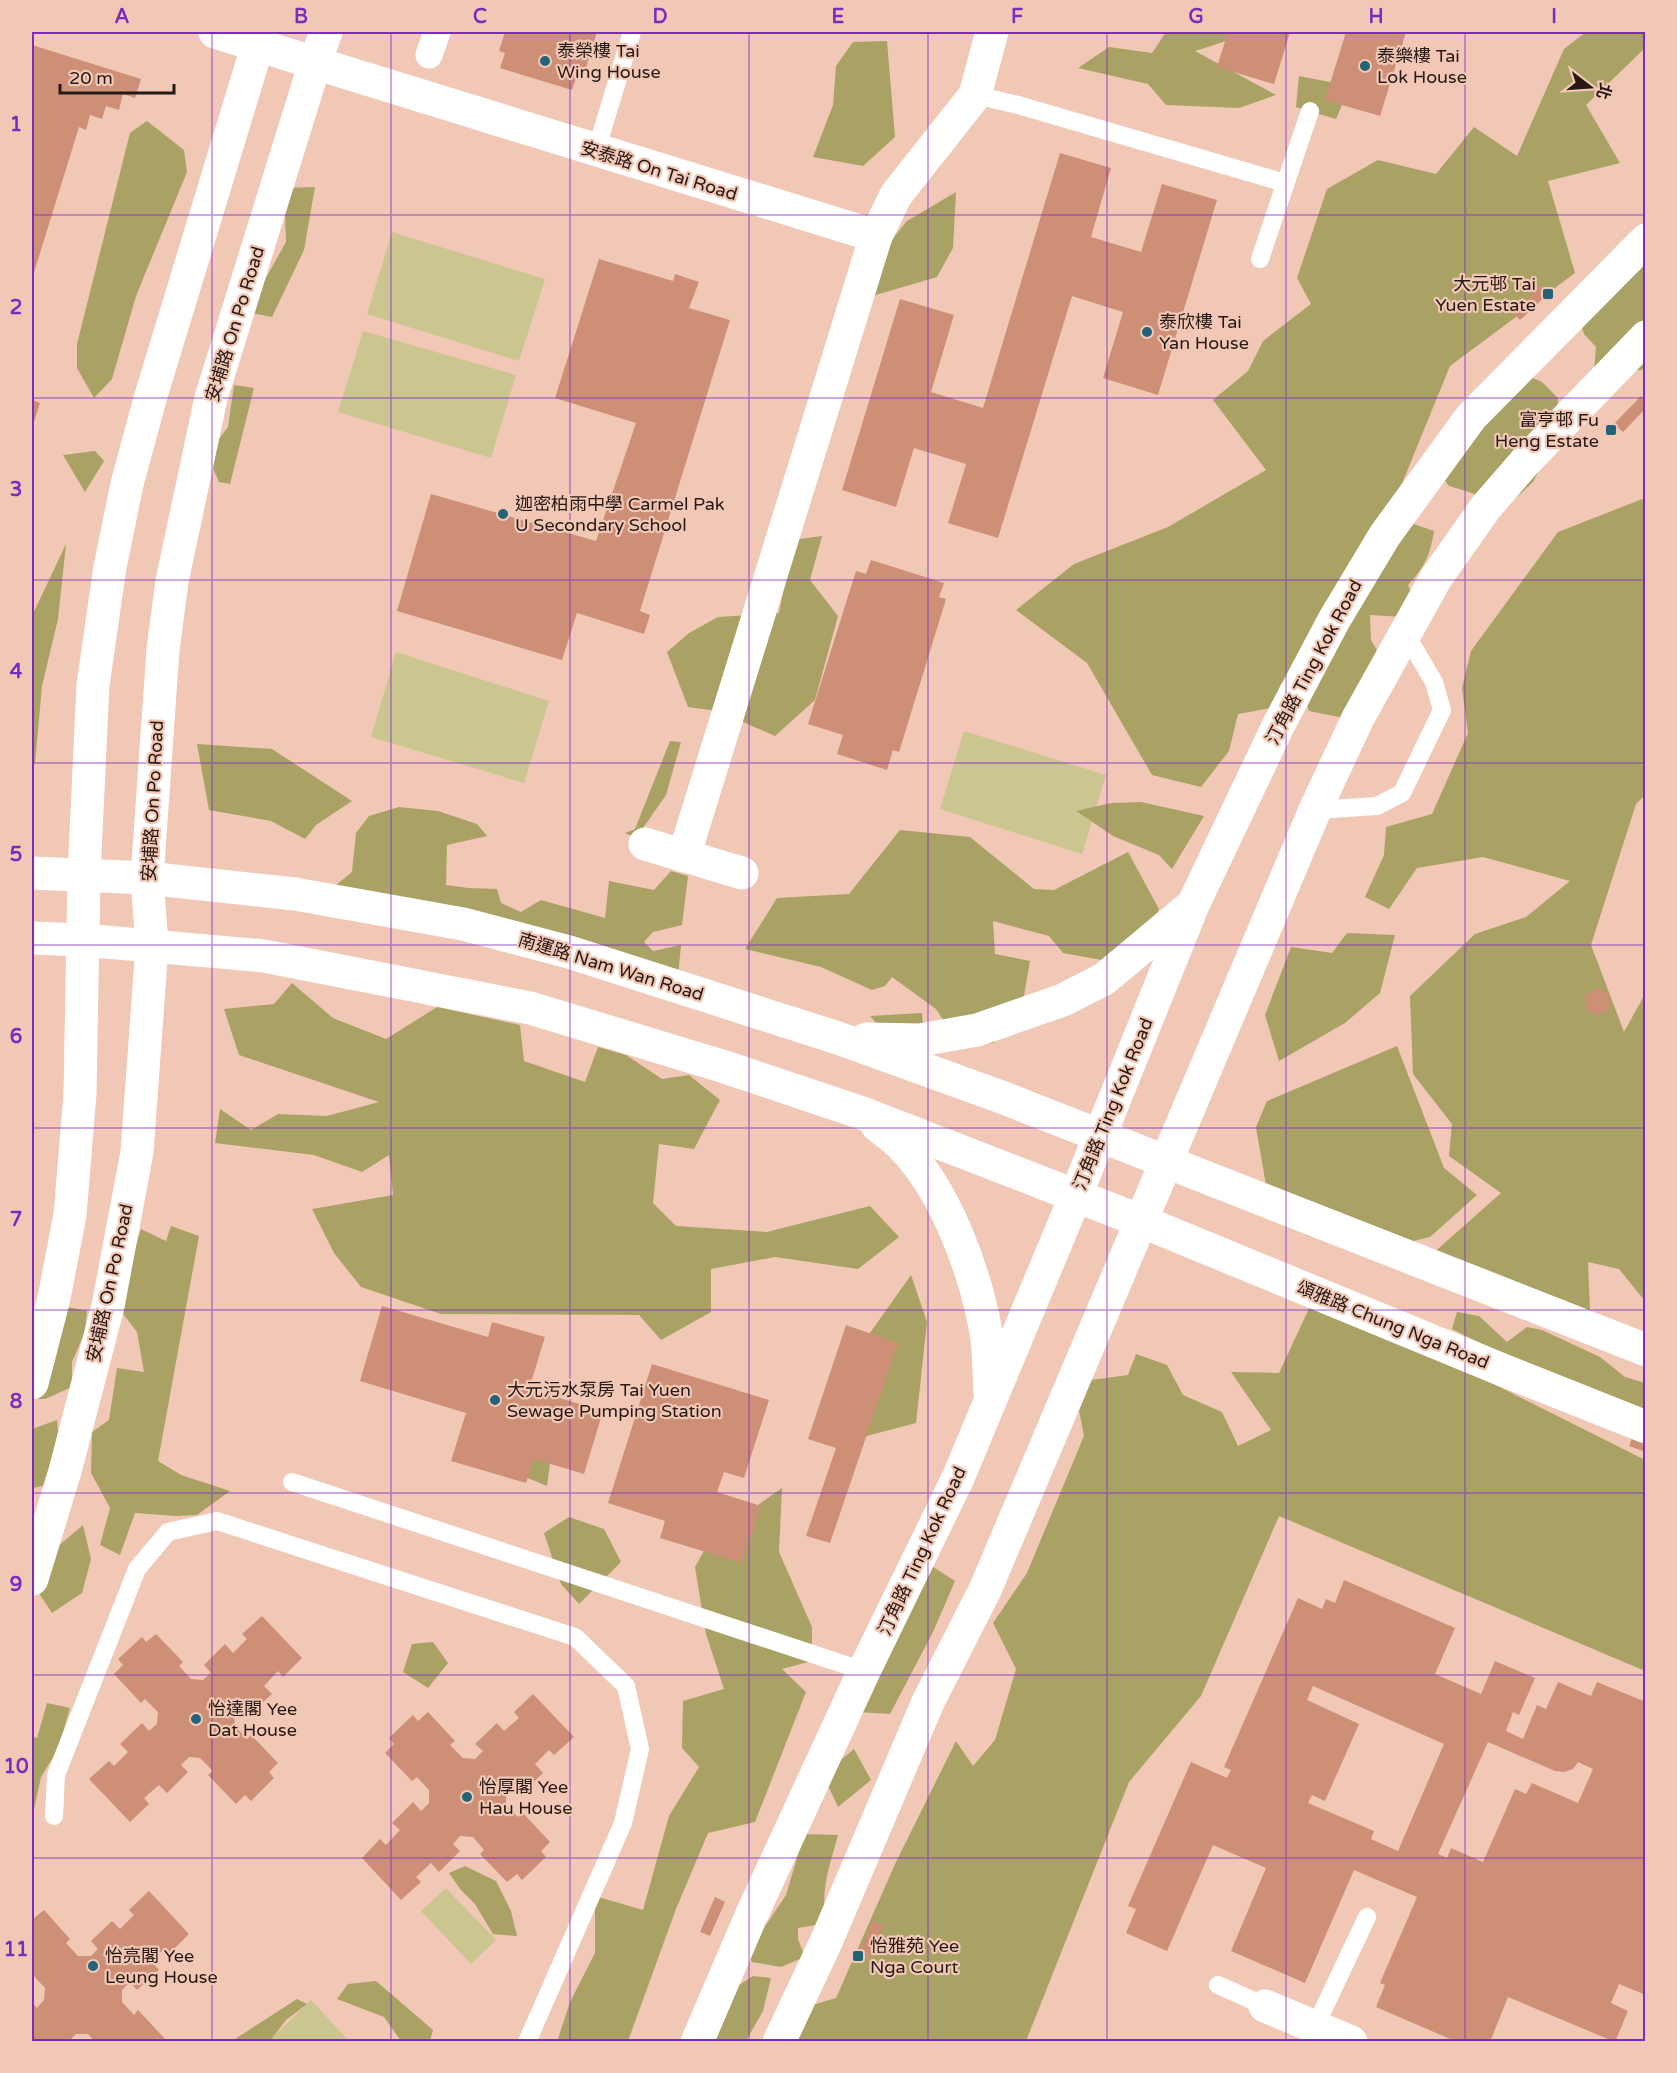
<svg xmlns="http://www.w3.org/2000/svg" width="1677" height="2073" font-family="'Varela Round','Noto Sans TC',sans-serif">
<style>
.green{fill:#cbc68f}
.forest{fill:#a9a264}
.building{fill:#cd8f76;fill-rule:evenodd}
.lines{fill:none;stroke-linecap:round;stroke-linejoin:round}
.service{stroke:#fff;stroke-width:18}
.pedestrian{stroke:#fff;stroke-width:27}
.minor{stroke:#fff;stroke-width:33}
.tertiary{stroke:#fff;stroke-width:33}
.secondary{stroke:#fff;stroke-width:33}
.grid{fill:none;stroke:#7b2cbf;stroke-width:1.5;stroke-opacity:0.55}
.poi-dot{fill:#236378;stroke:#f1c7b6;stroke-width:2}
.labels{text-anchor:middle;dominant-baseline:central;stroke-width:4.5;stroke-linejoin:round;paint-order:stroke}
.poi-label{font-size:18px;fill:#271913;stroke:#f1c7b6;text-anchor:start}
.street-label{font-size:18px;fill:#271913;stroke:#f1c7b6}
.neatline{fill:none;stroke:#7b2cbf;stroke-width:2}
.grid-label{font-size:20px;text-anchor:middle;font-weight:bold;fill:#7b2cbf}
</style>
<rect width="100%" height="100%" fill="#f1c7b6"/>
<!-- green -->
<g class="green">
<polygon points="392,232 545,279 519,361 367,314"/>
<polygon points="363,331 516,375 491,458 338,412"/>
<polygon points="396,652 549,701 524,783 371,737"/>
<polygon points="964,731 1106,775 1082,854 940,809"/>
<polygon points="446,1888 496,1940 471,1964 421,1911"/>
<polygon points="311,2000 349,2041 268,2042"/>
</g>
<!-- forest -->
<g class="forest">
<polygon points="1166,32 1231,32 1242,36 1195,51 1276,95 1239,108 1166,105 1148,84 1078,68 1109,47 1152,53"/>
<path d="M1586 32H1645V48L1586 105 1620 163 1548 181 1575 273 1450 366 1403 481 1411 523 1434 531C1430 555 1425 567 1408 585L1420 618 1370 615 1371 640 1390 673 1344 718 1309 711 1301 685 1281 684 1271 708 1238 714 1229 751 1201 787 1152 775 1087 663 1016 610 1074 564 1168 527 1266 470 1213 400 1248 371 1263 341 1311 304 1297 278 1327 189 1378 160 1436 174 1474 127 1517 156 1564 49Z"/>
<polygon points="887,41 895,137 863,166 813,157 833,105 836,66 853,42"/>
<polygon points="1299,76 1350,86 1336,119 1296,107"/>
<polygon points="147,121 184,150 187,172 136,296 112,379 94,398 77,368 77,344 130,133"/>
<polygon points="315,187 304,250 272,317 251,313 253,301 286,242 284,188"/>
<polygon points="956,192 953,248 937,277 869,297 877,258 907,221"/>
<polygon points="1645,262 1646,365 1642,370 1594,371 1596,347 1584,334 1581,325"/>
<polygon points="1505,366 1542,382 1558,398 1555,449 1545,459 1533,482 1507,506 1466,491 1449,486 1427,456"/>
<polygon points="234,385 254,388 230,484 219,482 207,455 228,427"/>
<polygon points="95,451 104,461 85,492 63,455"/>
<polygon points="1645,498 1645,795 1636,804 1591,945 1624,1032 1645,994 1645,1301 1619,1269 1588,1262 1590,1311 1431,1255 1501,1193 1449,1156 1452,1124 1413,1074 1410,996 1475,934 1526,917 1570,881 1483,857 1417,868 1389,909 1365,897 1384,855 1386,827 1432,814 1468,733 1462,688 1471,651 1558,532"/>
<polygon points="822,536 810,580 838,616 815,700 775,736 718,711 688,707 667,652 689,633 718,617 779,613 793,540"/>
<polygon points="66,544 58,619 42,686 35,763 32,765 32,616"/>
<polygon points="670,741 681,742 666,795 636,838 625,833 635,829"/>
<polygon points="197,744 272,749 352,801 316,825 305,839 271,821 209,810"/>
<polygon points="1141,802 1204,816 1172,869 1159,855 1113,836 1076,811 1111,803"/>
<polygon points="399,807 438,811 477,824 487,836 447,845 446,885 468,888 497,889 501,903 521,912 541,900 605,918 609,881 654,890 671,871 688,876 682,925 653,932 644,942 653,951 681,945 678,977 330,890 352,872 356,833 369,816"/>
<polygon points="900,830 970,837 1034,889 1054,890 1128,852 1159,909 1138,971 1107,961 1063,953 1049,936 993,921 995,954 1030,961 1023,1001 993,1043 959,1045 936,1009 892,977 885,986 872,990 821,967 745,949 777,898 849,894"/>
<polygon points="1347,933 1395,935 1380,993 1345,1023 1279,1061 1265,1015 1291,947 1332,953"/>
<polygon points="292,983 333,1018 386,1039 437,1007 520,1025 524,1061 585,1082 598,1047 626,1055 662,1079 689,1075 720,1100 694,1149 659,1144 653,1203 676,1226 767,1232 870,1206 899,1237 858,1269 775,1257 711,1269 711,1312 661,1340 639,1315 441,1314 361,1287 334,1253 312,1209 393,1195 389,1155 362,1172 314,1155 215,1143 220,1109 251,1130 278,1114 327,1116 379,1102 239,1055 224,1009 274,1004"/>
<polygon points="922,1013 925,1050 900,1049 870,1016"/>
<polygon points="1397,1046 1444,1168 1477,1195 1430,1237 1392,1246 1268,1197 1256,1127 1267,1101"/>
<polygon points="171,1226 199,1236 158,1461 181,1475 230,1491 197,1515 176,1516 135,1513 120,1555 100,1545 110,1508 91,1473 92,1432 109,1420 117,1368 144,1372 137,1332 121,1311 124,1283 141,1229 166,1241"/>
<polygon points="911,1275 927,1322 916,1423 855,1439 831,1400 870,1333"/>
<polygon points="1313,1300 1432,1353 1645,1460 1645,1671 1279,1516 1201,1696 1129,1782 1026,2041 789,2042 799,2009 836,1998 896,1862 956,1741 973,1766 995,1740 1016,1669 993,1623 1027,1573 1084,1436 1079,1410 1091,1380 1128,1375 1136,1354 1167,1365 1183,1395 1222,1412 1238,1446 1271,1430 1231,1372 1279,1373"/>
<polygon points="68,1307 87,1311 85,1332 72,1362 72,1387 45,1399 38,1399"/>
<polygon points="1457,1312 1479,1316 1507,1342 1527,1327 1542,1330 1600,1357 1625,1377 1645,1383 1645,1417 1500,1353 1452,1329"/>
<polygon points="57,1420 59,1447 48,1485 32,1488 32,1429"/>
<polygon points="552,1448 547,1486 506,1469"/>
<polygon points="782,1488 779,1552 812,1627 812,1661 782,1669 806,1692 755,1822 708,1833 676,1909 628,2041 557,2042 570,2002 595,1953 595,1896 643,1910 669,1816 699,1767 682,1748 683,1701 724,1689 706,1634 695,1567 711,1538"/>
<polygon points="569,1517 604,1529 621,1562 579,1604 561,1584 544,1533"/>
<polygon points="83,1525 91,1559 82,1593 52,1613 40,1595 50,1553"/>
<polygon points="930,1565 955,1581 933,1632 890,1714 858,1712"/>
<polygon points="433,1642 448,1663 428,1688 403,1672 412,1644"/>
<polygon points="47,1703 70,1708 58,1749 41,1777 32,1818 32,1737 37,1738"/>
<polygon points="854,1749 871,1780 838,1807 823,1775"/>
<path d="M804 1834 838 1835C830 1865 819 1893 827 1923L798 1928V1939L805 1957 781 1967 752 1962 744 1949 768 1922 786 1895Z"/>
<polygon points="465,1866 496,1881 511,1911 517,1936 493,1934 475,1904 460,1889 449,1873"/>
<polygon points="753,1976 771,1978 763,2011 746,2041 707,2042 727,1993"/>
<polygon points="376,1981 433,2030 430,2041 401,2041 384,2017 337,1999 348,1984"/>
<polygon points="297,1999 307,2004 286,2020 270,2041 232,2041"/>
</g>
<!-- building -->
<g class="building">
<polygon points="505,32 597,32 583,77 577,75 572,90 500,68 505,53 499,51"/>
<polygon points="1228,32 1290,32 1274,84 1217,67"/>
<polygon points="1346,32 1406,32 1380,116 1325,100"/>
<polygon points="32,45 141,79 135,98 123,94 119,110 106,106 102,119 90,115 86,130 79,127 32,279"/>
<polygon points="1060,153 1111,168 1091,237 1141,252 1162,184 1217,200 1158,395 1103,378 1123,312 1072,296 998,538 948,523 966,464 914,448 896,507 842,490 900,299 954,315 931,392 983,408"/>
<polygon points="599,259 673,281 675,274 699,282 689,308 730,320 640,611 650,615 644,634 577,613 562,660 397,611 431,494 596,541 636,423 555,398"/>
<polygon points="1540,286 1548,294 1520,320 1513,313"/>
<polygon points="1641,396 1646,401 1646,408 1623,432 1614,424"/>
<polygon points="32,400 40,403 32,428"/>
<polygon points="871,560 944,583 939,597 946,599 899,752 893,750 887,770 837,754 843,735 808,724 856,571 866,574"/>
<polygon points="1598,988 1610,995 1609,1009 1596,1015 1585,1008 1586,995"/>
<polygon points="382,1306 488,1337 492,1322 545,1337 529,1389 603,1411 584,1474 534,1459 526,1483 451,1461 466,1413 360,1381"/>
<polygon points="846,1325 898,1343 830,1543 806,1536 836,1448 808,1439"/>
<polygon points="652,1364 769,1400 744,1478 724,1472 717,1492 761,1506 742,1563 660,1538 665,1521 608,1503"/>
<polygon points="1633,1435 1646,1440 1646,1452 1629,1446"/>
<path d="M1344 1580 1455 1628 1435 1674 1481 1694 1495 1661 1535 1678 1519 1715 1513 1712 1506 1731 1523 1739 1537 1705 1546 1709 1558 1682 1591 1696 1597 1682 1646 1702V1995L1619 1984 1611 2003 1628 2011 1615 2042 1508 1997 1490 2042H1457L1376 2007 1385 1985 1380 1983 1417 1897 1354 1870 1305 1983 1231 1951 1266 1868 1213 1845 1167 1951 1126 1933 1136 1909 1128 1906 1191 1762 1227 1778 1231 1770 1224 1767 1298 1598 1322 1609 1326 1599 1335 1603ZM1313 1686 1444 1744 1398 1851 1371 1839 1374 1831 1308 1803 1312 1795 1325 1801 1359 1724 1307 1700ZM1488 1742 1555 1771 1564 1772 1573 1769 1578 1762 1593 1769 1578 1803 1532 1783 1526 1794 1515 1789 1483 1862 1451 1848 1447 1858 1438 1854Z"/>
<polygon points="262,1616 302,1658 283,1677 278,1671 264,1686 272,1694 250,1714 243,1706 234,1714 235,1726 247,1739 251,1735 278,1763 269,1772 274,1778 251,1801 245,1795 236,1804 208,1775 213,1771 200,1758 189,1757 181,1765 188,1772 167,1793 159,1785 144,1798 149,1804 130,1822 89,1779 109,1761 114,1766 128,1752 120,1744 142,1723 149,1731 157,1724 158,1712 145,1699 141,1703 114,1674 123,1665 118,1659 142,1637 146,1642 156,1634 183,1662 179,1666 191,1679 203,1680 211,1673 204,1665 225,1644 233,1653 247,1639 242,1634"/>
<polygon points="533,1694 574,1737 554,1755 549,1750 535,1764 543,1773 522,1793 514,1785 506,1792 506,1805 518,1817 523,1813 550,1842 541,1851 546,1857 522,1880 517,1874 507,1882 480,1854 484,1850 473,1837 460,1836 453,1844 460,1851 439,1872 431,1863 416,1877 421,1882 401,1900 362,1858 380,1839 386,1845 400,1830 392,1823 413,1802 421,1811 429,1803 429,1790 417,1777 412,1781 385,1753 394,1744 389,1738 413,1715 418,1721 428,1712 455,1741 450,1745 463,1758 475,1759 483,1751 475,1744 497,1723 504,1731 519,1718 514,1712"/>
<polygon points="149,1891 189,1934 170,1953 165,1948 151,1961 159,1970 137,1990 130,1982 122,1990 122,2002 134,2015 138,2010 166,2040 164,2042 95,2042 88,2034 76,2034 68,2042 32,2042 32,2002 37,2008 44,2000 45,1988 32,1974 32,1916 34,1918 44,1910 70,1939 66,1943 78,1956 91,1956 98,1949 91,1941 112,1921 120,1929 134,1915 129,1910"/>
<polygon points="715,1897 725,1902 710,1936 700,1932"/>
<polygon points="873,1921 883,1925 868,1960 858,1956"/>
</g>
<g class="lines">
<!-- service -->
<g class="service">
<polyline points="975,95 1018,105 1285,183"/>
<polyline points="596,151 632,32"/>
<polyline points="1260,259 1310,111"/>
<polyline points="1315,810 1377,806 1402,793 1442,710 1434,682 1405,633"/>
<polyline points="292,1482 864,1671"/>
<polyline points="54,1816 56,1775 137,1569 168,1532 217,1521 575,1637 626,1686 640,1749 623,1823 527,2042"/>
<polyline points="1218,1985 1265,2006"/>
<polyline points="1315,2027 1367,1917"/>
</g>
<!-- pedestrian -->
<polyline class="pedestrian" points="429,55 437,32"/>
<!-- minor -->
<g class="minor">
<polyline points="326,32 315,63 876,236 896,195 975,95 992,32"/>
<polyline points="645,844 742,873"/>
<polyline points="684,856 876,236"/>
<polyline points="1265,2006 1351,2042"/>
</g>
<!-- tertiary -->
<g class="tertiary">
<polyline points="1167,1162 1646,1350"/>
<polyline points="1141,1221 1505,1371 1646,1427"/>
<polyline points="32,1383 54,1298 70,1215 80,1094 84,875 93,685 110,567 127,484 150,399 258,44"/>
<polyline points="32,1579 65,1471 108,1306 137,1152 152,946 147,878 163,650 172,581 211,398 315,63 215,32"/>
</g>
<!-- secondary -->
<g class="secondary">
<polyline points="32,873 147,878 295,894 463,924 569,952 838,1038 1004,1098 1167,1162"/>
<polyline points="32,938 83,940 264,956 530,1008 725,1067 862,1113 1141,1221"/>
<polyline points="866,1039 920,1040 977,1030 1063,1000 1104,979 1189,908"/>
<path d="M877 1125C885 1132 895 1138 902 1146 946 1191 975 1271 986 1332 989 1352 989 1373 990 1392"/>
<polyline points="697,2042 752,1914 864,1671 958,1478 1076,1195 1193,905 1278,726 1334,620 1385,535 1471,417 1646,240"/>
<polyline points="779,2042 826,1942 928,1702 985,1590 1315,810 1358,718 1436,578 1486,507 1525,462 1646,337"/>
</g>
</g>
<!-- grid -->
<path class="grid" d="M212 32V2042M391 32V2042M570 32V2042M749 32V2042M928 32V2042M1107 32V2042M1286 32V2042M1465 32V2042M32 215H1646M32 398H1646M32 580H1646M32 763H1646M32 945H1646M32 1128H1646M32 1310H1646M32 1493H1646M32 1675H1646M32 1858H1646"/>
<!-- markers -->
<g class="poi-dot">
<circle cx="545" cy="61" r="6"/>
<circle cx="1365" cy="66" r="6"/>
<rect x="1542" y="288" width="12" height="12" rx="3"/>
<circle cx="1147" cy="332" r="6"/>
<rect x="1605" y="424" width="12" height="12" rx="3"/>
<circle cx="503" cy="514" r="6"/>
<circle cx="495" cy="1400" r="6"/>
<circle cx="196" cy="1719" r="6"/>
<circle cx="467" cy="1797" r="6"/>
<rect x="852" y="1950" width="12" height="12" rx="3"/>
<circle cx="93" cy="1966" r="6"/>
</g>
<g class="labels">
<!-- poi labels -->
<g class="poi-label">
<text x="557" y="51">泰榮樓 Tai<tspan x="557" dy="21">Wing House</tspan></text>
<text x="1377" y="56">泰樂樓 Tai<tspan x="1377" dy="21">Lok House</tspan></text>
<text x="1536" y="284" text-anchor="end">大元邨 Tai<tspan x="1536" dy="21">Yuen Estate</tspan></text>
<text x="1159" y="322">泰欣樓 Tai<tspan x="1159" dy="21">Yan House</tspan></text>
<text x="1599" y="420" text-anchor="end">富亨邨 Fu<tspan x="1599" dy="21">Heng Estate</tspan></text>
<text x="515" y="504">迦密柏雨中學 Carmel Pak<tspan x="515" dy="21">U Secondary School</tspan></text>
<text x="507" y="1390">大元污水泵房 Tai Yuen<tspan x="507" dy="21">Sewage Pumping Station</tspan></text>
<text x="208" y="1709">怡達閣 Yee<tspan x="208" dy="21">Dat House</tspan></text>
<text x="479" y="1787">怡厚閣 Yee<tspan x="479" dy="21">Hau House</tspan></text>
<text x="870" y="1946">怡雅苑 Yee<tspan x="870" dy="21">Nga Court</tspan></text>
<text x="105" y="1956">怡亮閣 Yee<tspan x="105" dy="21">Leung House</tspan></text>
</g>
<!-- street labels -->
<g class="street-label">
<text transform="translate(659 171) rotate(17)">安泰路 On Tai Road</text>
<text transform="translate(235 324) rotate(-73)">安埔路 On Po Road</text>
<text transform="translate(1314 662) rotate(-62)">汀角路 Ting Kok Road</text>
<text transform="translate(153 801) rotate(-87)">安埔路 On Po Road</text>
<text transform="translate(611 967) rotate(17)">南運路 Nam Wan Road</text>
<text transform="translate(1113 1104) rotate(-68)">汀角路 Ting Kok Road</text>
<text transform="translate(110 1283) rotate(-78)">安埔路 On Po Road</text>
<text transform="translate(1393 1325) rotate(22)">頌雅路 Chung Nga Road</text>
<text transform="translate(922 1551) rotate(-65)">汀角路 Ting Kok Road</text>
</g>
</g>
<!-- border -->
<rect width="1677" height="2073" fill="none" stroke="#f1c7b6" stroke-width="66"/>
<!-- north arrow -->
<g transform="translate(1590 87) rotate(107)" stroke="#f1c7b6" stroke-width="4.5" paint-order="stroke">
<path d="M0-4.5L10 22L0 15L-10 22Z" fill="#271913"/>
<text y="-9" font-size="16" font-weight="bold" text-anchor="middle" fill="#271913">北</text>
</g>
<!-- scale -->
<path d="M60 84v9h114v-9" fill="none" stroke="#271913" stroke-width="3"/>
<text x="69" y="84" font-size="18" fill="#271913" stroke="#f1c7b6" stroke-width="4.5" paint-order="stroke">20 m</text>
<rect x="33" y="33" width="1611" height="2007" class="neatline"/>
<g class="grid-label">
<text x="122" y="23">A</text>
<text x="301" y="23">B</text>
<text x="480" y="23">C</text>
<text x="660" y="23">D</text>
<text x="838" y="23">E</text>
<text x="1017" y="23">F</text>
<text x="1196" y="23">G</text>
<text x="1376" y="23">H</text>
<text x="1554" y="23">I</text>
<text x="16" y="131">1</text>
<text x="16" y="314">2</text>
<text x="16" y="496">3</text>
<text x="16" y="678">4</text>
<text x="16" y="861">5</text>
<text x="16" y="1043">6</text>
<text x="16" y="1226">7</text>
<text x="16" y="1408">8</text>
<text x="16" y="1591">9</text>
<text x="16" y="1773">10</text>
<text x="16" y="1956">11</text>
</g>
</svg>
